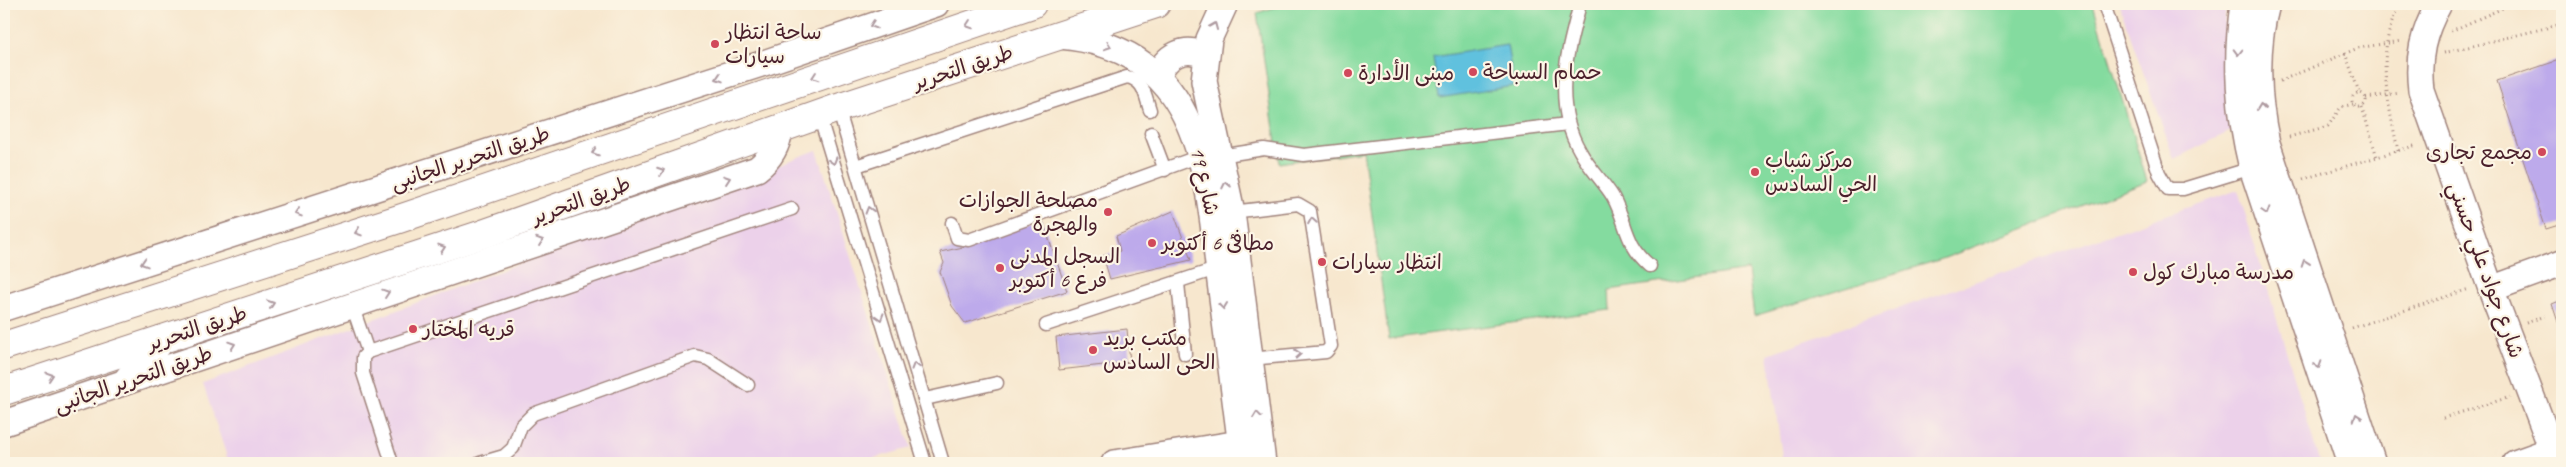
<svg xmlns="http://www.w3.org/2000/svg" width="2566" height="467" font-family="Caveat,'Playpen Sans Arabic',sans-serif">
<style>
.built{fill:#ecd1ea}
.green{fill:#84db9f;stroke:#677d65}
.water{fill:#60c1de;stroke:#557084}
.building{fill:#bdaaeb}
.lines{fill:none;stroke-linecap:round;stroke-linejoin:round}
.service-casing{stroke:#a0837c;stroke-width:15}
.minor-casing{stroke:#a0837c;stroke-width:28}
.tertiary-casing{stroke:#a0837c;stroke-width:30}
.path{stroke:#a0837c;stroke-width:3;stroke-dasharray:1 4;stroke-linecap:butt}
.service{stroke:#fff;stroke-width:12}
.minor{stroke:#fff;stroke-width:25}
.tertiary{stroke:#fff;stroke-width:28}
.oneway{stroke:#ae9aa0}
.poi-dot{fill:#d1495b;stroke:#fcf5e5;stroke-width:2}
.labels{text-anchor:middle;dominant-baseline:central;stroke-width:4.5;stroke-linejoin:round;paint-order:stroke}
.poi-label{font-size:21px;fill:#4a1f2b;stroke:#fcf5e5;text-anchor:start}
.street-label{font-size:21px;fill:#4a1f2b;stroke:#fcf5e5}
</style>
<rect width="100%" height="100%" fill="#fcf5e5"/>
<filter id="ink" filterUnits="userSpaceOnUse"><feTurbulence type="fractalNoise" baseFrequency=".02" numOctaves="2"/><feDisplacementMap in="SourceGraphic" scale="10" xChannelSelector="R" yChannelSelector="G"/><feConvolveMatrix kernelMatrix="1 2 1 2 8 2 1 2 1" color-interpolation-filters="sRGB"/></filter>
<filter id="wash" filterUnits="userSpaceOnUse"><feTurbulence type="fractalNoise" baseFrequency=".0096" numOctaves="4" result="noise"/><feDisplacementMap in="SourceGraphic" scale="20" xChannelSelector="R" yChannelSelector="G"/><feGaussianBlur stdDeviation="1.12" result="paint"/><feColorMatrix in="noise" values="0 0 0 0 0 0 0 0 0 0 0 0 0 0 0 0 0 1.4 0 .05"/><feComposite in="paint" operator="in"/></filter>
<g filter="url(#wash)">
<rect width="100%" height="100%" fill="#f7e7ce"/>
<!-- built -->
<g class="built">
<polygon points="2119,4 2226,4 2224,31 2233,130 2174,159"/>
<polygon points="817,150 911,448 855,463 229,463 203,384"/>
<polygon points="2238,190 2320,463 1783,463 1768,354"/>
</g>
<!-- green -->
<polygon class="green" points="1285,4 2093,4 2147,181 1942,259 1754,316 1748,270 1609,290 1610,310 1389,339 1363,151 1279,163 1257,13"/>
<!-- water -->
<polygon class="water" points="1507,45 1514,86 1439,98 1433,57"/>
<g id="blocks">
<!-- building -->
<g class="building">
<polygon points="2562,59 2562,224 2546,229 2497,81"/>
<polygon points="1173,211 1191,260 1110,279 1103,256 1120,251 1116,236"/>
<polygon points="1042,219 1067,291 965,323 952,306 940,272 944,263 940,252 968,246"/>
<polygon points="2562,300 2562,324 2559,325 2552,304"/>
<polygon points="1127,329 1130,362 1059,370 1056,337"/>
</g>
</g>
</g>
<g filter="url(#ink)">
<use href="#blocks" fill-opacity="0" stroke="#a0837c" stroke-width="1"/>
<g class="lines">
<defs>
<g id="service">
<path d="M1580 4C1567 54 1552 102 1580 151 1589 168 1603 181 1613 197 1628 225 1624 243 1650 266"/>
<polyline points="2104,4 2159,173 2168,189 2183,189 2252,168"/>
<polyline points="838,108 943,463"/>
<polyline points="819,115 925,463"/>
<polyline points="1151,133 1165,170"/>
<polyline points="1220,156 1264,149 1304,155 1568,124"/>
<path d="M856 166 1127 77C1144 80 1145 95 1150 110"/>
<polyline points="1232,212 1298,204 1310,211 1331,346 1326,352 1249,359"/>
<polyline points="952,223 957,238 969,240 1200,156"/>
<polyline points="1178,283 1185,354"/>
<polyline points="352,305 368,352"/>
<polyline points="1046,325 1219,268"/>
<polyline points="925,399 997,383"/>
<polyline points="392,463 363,373 363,357 368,352 792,209"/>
<polyline points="480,463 504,456 513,448 521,426 533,414 695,356 708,359 748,385"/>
</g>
<g id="minor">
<polyline points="1225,4 1209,39 1204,81 1232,212 1263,463"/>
<path d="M2243 4C2235 63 2238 110 2252 168L2350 463"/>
<path d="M2267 4C2255 48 2257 98 2267 143L2373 463"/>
<path d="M2439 4C2423 32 2417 58 2421 90L2491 289 2552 450"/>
<path d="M1060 36C1201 48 1207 171 1220 282 1228 342 1235 403 1243 463"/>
<path d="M1158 77C1165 55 1185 45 1206 56"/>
<polyline points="2491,289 2562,263"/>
<polyline points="4,308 764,63 936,4"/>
<path d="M4 423 757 169C771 158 778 146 780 129"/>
<polyline points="1114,463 1240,443"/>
<polyline points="2515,463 2562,446"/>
</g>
<g id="tertiary">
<polyline points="4,346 399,219 1032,4"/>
<polyline points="128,380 161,340"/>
<polyline points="4,391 483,234 838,108 1156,4"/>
</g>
</defs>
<!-- service casing -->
<use href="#service" class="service-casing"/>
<!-- minor casing -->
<use href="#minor" class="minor-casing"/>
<!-- tertiary casing -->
<use href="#tertiary" class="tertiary-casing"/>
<!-- path -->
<g class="path">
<polyline points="2451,31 2512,4"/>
<polyline points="2345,53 2359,92"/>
<polyline points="2444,53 2562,24"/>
<polyline points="2280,81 2358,48 2401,41"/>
<circle cx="2359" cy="100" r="7"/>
<polyline points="2366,98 2400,93"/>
<polyline points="2362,107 2377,157"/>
<polyline points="2289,137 2328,126 2341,107 2353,104"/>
<path d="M2398 151C2388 100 2374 52 2400 4"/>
<polyline points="2303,179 2417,145"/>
<polyline points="2526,323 2545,316"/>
<polyline points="2352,328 2469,289"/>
<polyline points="2443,418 2510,397"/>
</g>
<!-- service -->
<use href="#service" class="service"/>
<!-- minor -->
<use href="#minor" class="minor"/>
<!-- tertiary -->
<use href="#tertiary" class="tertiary"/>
</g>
<!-- one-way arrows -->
<defs><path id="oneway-chevron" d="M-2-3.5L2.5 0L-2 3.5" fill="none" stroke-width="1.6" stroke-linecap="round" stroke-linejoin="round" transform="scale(1.25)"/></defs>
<g class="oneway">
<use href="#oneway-chevron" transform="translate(873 25) rotate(161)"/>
<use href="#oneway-chevron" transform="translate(969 25) rotate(161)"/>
<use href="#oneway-chevron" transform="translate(1214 26) rotate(-67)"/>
<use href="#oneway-chevron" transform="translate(1108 46) rotate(21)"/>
<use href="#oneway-chevron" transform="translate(2238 52) rotate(91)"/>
<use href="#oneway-chevron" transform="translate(815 77) rotate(161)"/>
<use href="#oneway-chevron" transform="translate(719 78) rotate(162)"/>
<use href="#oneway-chevron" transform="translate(2261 107) rotate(-96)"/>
<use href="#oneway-chevron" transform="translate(595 152) rotate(161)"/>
<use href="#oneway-chevron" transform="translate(833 161) rotate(73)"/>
<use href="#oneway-chevron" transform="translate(661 171) rotate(-20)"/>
<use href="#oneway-chevron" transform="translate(727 179) rotate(-19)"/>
<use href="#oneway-chevron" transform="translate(1226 185) rotate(-102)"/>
<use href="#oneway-chevron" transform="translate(869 210) rotate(-107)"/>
<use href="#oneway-chevron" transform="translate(2266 211) rotate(72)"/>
<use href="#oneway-chevron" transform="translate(298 213) rotate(162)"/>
<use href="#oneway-chevron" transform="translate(1312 221) rotate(-99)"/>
<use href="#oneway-chevron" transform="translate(358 232) rotate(162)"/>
<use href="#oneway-chevron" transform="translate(540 241) rotate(-19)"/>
<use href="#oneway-chevron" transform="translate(442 248) rotate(-18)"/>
<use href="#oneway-chevron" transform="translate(144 263) rotate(162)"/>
<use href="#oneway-chevron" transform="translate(2305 263) rotate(-109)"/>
<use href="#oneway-chevron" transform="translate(386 293) rotate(-19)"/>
<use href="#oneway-chevron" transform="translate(271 304) rotate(-18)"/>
<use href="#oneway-chevron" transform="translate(1223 306) rotate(83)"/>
<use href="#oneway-chevron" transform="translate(880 317) rotate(73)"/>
<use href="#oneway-chevron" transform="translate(232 345) rotate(-19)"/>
<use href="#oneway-chevron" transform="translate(1298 354) rotate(-5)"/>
<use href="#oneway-chevron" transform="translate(2318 365) rotate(72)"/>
<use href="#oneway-chevron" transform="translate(915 366) rotate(-106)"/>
<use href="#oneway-chevron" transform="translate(50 376) rotate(-18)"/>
<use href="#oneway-chevron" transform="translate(1257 415) rotate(-97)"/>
<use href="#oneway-chevron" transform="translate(2357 417) rotate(-109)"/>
</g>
</g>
<!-- markers -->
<g class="poi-dot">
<circle cx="715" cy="44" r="5"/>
<circle cx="1473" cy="72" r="5"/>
<circle cx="1348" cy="73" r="5"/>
<circle cx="2542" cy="152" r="5"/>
<circle cx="1755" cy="172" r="5"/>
<circle cx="1108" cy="212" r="5"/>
<circle cx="1152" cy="243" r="5"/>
<circle cx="1322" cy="262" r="5"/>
<circle cx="1000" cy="268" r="5"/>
<circle cx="2133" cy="272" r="5"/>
<circle cx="413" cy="329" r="5"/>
<circle cx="1093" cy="350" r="5"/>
</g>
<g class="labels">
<!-- poi labels -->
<g class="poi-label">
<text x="725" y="32">ساحة انتظار<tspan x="725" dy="24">سيارات</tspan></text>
<text x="1483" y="72">حمام السباحة</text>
<text x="1358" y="73">مبنى الأدارة</text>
<text x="2532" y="152" text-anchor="end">مجمع تجارى</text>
<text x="1765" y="160">مركز شباب<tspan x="1765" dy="24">الحي السادس</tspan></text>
<text x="1098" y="200" text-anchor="end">مصلحة الجوازات<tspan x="1098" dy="24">والهجرة</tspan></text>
<text x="1162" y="243">مطافئ 6 أكتوبر</text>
<text x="1010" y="256">السجل المدنى<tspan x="1010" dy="24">فرع 6 أكتوبر</tspan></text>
<text x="1332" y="262">انتظار سيارات</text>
<text x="2143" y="272">مدرسة مبارك كول</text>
<text x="423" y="329">قريه المختار</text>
<text x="1103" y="338">مكتب بريد<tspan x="1103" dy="24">الحى السادس</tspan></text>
</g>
<!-- street labels -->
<g class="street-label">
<text transform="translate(963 67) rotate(-18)">طريق التحرير</text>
<text transform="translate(470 158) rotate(-18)">طريق التحرير الجانبى</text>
<text transform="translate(1205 181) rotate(77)">شارع 19</text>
<text transform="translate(581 200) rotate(-20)">طريق التحرير</text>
<text transform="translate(2486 270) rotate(70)">شارع جواد علي حسني</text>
<text transform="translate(197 328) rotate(-18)">طريق التحرير</text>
<text transform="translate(133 379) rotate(-19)">طريق التحرير الجانبى</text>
</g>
</g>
<!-- margin -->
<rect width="2566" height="467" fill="none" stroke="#fcf5e5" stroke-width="20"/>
</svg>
